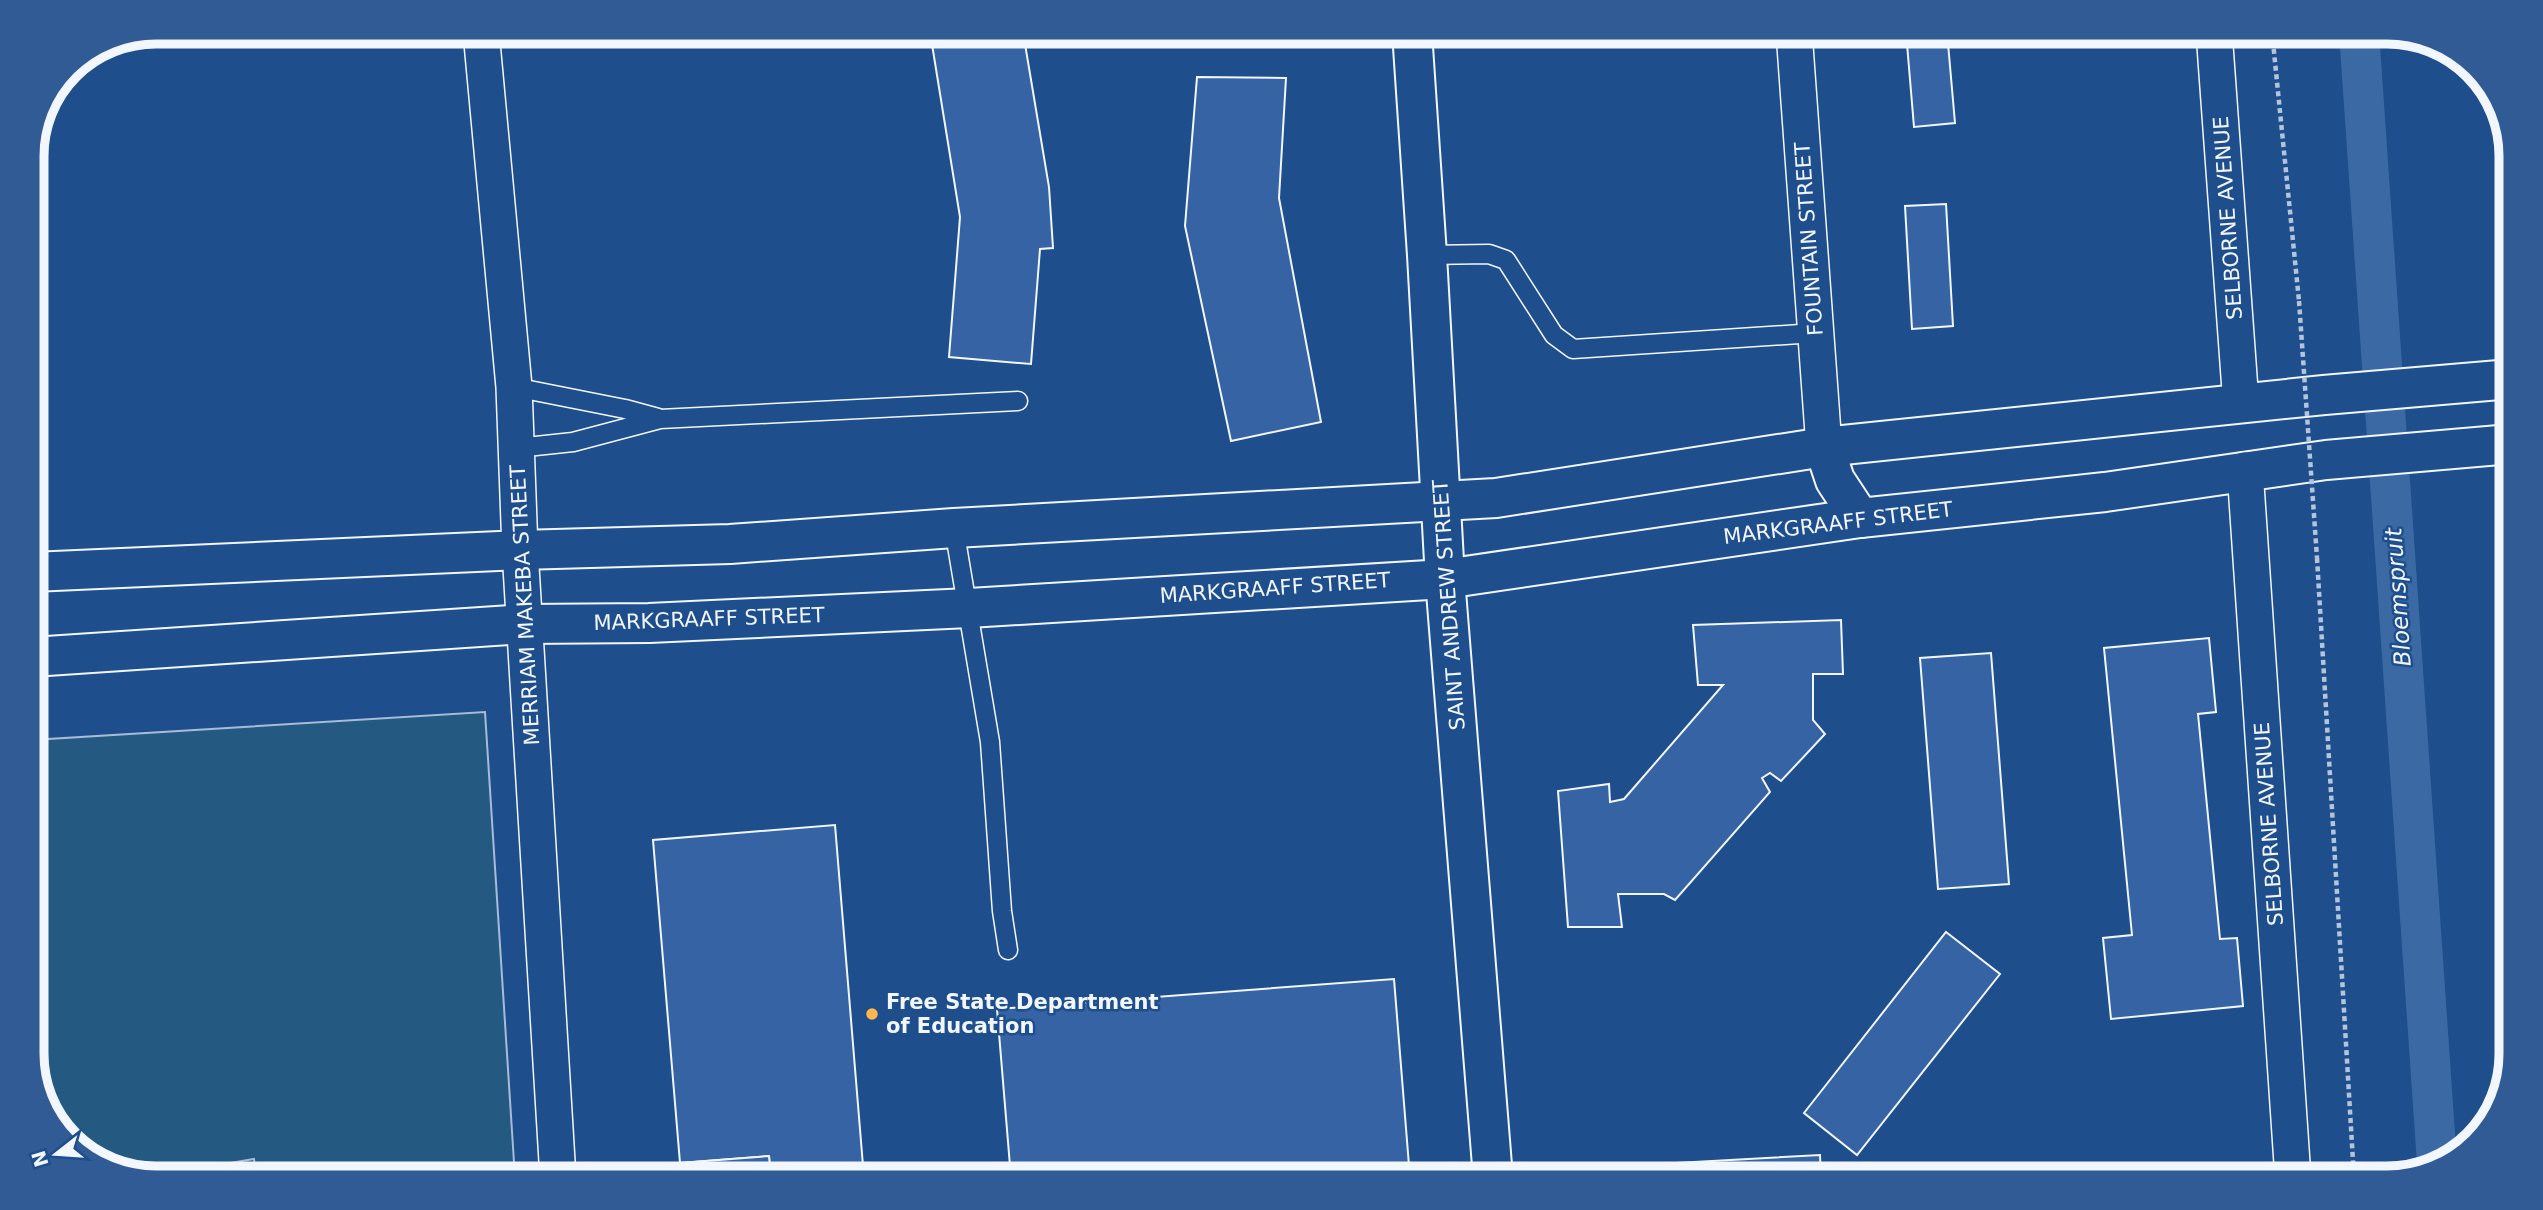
<svg xmlns="http://www.w3.org/2000/svg" width="2543" height="1210" font-family="'DejaVu Sans',sans-serif">
<style>
.green{fill:#245a82;stroke:#a8bbd7;stroke-width:2}
.lines{fill:none;stroke-linecap:round;stroke-linejoin:round}
.canal{stroke:#3b69a3;stroke-width:40}
.building{fill:#3563a3;stroke:#f2f6ff;stroke-width:2}
.service-casing{stroke:#f2f6ff;stroke-width:21}
.minor-casing{stroke:#f2f6ff;stroke-width:38}
.tertiary-casing{stroke:#f2f6ff;stroke-width:42}
.primary-casing{stroke:#f2f6ff;stroke-width:42}
.path{stroke:#b3c4dc;stroke-width:4.5;stroke-dasharray:5 3.5;stroke-linecap:butt}
.service{stroke:#1f4e8c;stroke-width:18}
.minor{stroke:#1f4e8c;stroke-width:35}
.tertiary{stroke:#1f4e8c;stroke-width:38}
.primary{stroke:#1f4e8c;stroke-width:38}
.path-bridge{stroke:#b3c4dc;stroke-width:4.5;stroke-dasharray:5 3.5;stroke-linecap:butt}
.poi-dot{fill:#ffb74d;stroke:#1f4e8c;stroke-width:2.5}
.labels{text-anchor:middle;dominant-baseline:central;stroke-width:5;stroke-linejoin:round;paint-order:stroke}
.street-label{font-size:21px;fill:#f2f6ff;stroke:#1f4e8c}
.poi-label{font-size:21px;font-weight:bold;fill:#f2f6ff;stroke:#1f4e8c;text-anchor:start}
.water-label{font-size:23px;font-style:italic;fill:#f2f6ff;stroke:#1f4e8c}
.rim{fill:none;stroke:#f2f6ff;stroke-width:9}
</style>
<rect width="100%" height="100%" fill="#1f4e8c"/>
<!-- green -->
<polygon class="green" points="485,712 515,1178 256,1178 254,1159 148,1177 101,1166 53,1123 32,1063 32,740"/>
<g class="lines">
<!-- canal -->
<polyline class="canal" points="2359,32 2437,1163"/>
</g>
<!-- building -->
<g class="building">
<polygon points="930,32 1023,32 1049,187 1053,248 1040,249 1031,364 949,357 960,217"/>
<polygon points="1906,32 1947,32 1955,123 1914,127"/>
<polygon points="1197,77 1286,78 1279,198 1321,422 1231,441 1185,226"/>
<polygon points="1946,204 1953,326 1912,329 1905,206"/>
<polygon points="1841,620 1843,674 1813,674 1813,720 1825,734 1781,781 1770,773 1762,778 1770,792 1675,900 1664,894 1618,894 1622,927 1568,927 1558,791 1609,784 1610,802 1624,799 1723,685 1698,685 1693,625"/>
<polygon points="2209,638 2216,712 2198,714 2220,939 2237,938 2243,1006 2111,1019 2103,938 2132,935 2104,648"/>
<polygon points="1991,653 2009,884 1938,889 1920,658"/>
<polygon points="835,825 864,1178 771,1178 769,1156 680,1163 653,840"/>
<polygon points="1946,932 2000,974 1857,1155 1804,1113"/>
<polygon points="1394,979 1410,1178 1011,1178 997,1009"/>
<polygon points="1820,1155 1821,1178 1587,1178 1586,1168"/>
<polygon points="769,1156 771,1178 681,1178 680,1163"/>
</g>
<g class="lines">
<defs>
<g id="service">
<polyline points="1427,255 1489,254 1506,260 1554,335 1573,349 1815,333"/>
<polyline points="514,387 625,409 658,418"/>
<polyline points="517,448 573,442 660,419 1018,401"/>
<polyline points="954,528 990,742 1002,911 1008,950"/>
</g>
<g id="minor">
<polyline points="481,32 514,387 520,550 558,1178"/>
<polyline points="1794,32 1824,447"/>
<polyline points="2214,32 2241,404"/>
<polyline points="2245,470 2293,1178"/>
</g>
<polyline id="tertiary" points="1412,32 1427,255 1445,579 1493,1178"/>
<g id="primary">
<polyline points="1824,447 1835,480 1860,518"/>
<polyline points="32,572 520,550 730,544 954,528 1496,498 1824,447 2324,395 2511,379"/>
<polyline points="32,657 524,624 649,623 969,608 1445,579 1860,518 2105,492 2326,460 2511,444"/>
</g>
</defs>
<!-- service casing -->
<use href="#service" class="service-casing"/>
<!-- minor casing -->
<use href="#minor" class="minor-casing"/>
<!-- tertiary casing -->
<use href="#tertiary" class="tertiary-casing"/>
<!-- primary casing -->
<use href="#primary" class="primary-casing"/>
<!-- path -->
<g class="path">
<polyline points="2272,32 2299,301"/>
<polyline points="2317,558 2354,1178"/>
</g>
<!-- service -->
<use href="#service" class="service"/>
<!-- minor -->
<use href="#minor" class="minor"/>
<!-- tertiary -->
<use href="#tertiary" class="tertiary"/>
<!-- primary -->
<use href="#primary" class="primary"/>
<!-- path-bridge -->
<polyline class="path-bridge" points="2299,301 2317,558"/>
</g>
<!-- markers -->
<circle class="poi-dot" cx="872" cy="1014" r="7"/>
<g class="labels">
<!-- street labels -->
<g class="street-label">
<text transform="translate(2228 218) rotate(-94)">SELBORNE AVENUE</text>
<text transform="translate(1809 239) rotate(-94)">FOUNTAIN STREET</text>
<text transform="translate(1838 523) rotate(-7)">MARKGRAAFF STREET</text>
<text transform="translate(1275 588) rotate(-4)">MARKGRAAFF STREET</text>
<text transform="translate(525 605) rotate(-93)">MERRIAM MAKEBA STREET</text>
<text transform="translate(1449 605) rotate(-94)">SAINT ANDREW STREET</text>
<text transform="translate(709 619) rotate(-2)">MARKGRAAFF STREET</text>
<text transform="translate(2269 824) rotate(-94)">SELBORNE AVENUE</text>
</g>
<!-- poi labels -->
<g class="poi-label">
<text x="886" y="1002">Free State Department<tspan x="886" dy="24">of Education</tspan></text>
</g>
<!-- water labels -->
<g class="water-label">
<text transform="translate(2398 597) rotate(-94)">Bloemspruit</text>
</g>
</g>
<!-- crop -->
<path d="M0 0H2543V1210H0ZM156 44H2387A112 112 0 0 1 2499 156V1054A112 112 0 0 1 2387 1166H156A112 112 0 0 1 44 1054V156A112 112 0 0 1 156 44Z" fill="#305b95" fill-rule="evenodd"/>
<path class="rim" d="M156 44H2387A112 112 0 0 1 2499 156V1054A112 112 0 0 1 2387 1166H156A112 112 0 0 1 44 1054V156A112 112 0 0 1 156 44Z"/>
<!-- north arrow -->
<g transform="translate(56 1154) rotate(253)" stroke="#1f4e8c" stroke-width="5" paint-order="stroke">
<path d="M0-5L12 26L0 18L-12 26Z" fill="#f2f6ff"/>
<text y="-10" font-size="19" font-weight="bold" text-anchor="middle" fill="#f2f6ff">N</text>
</g>
</svg>
